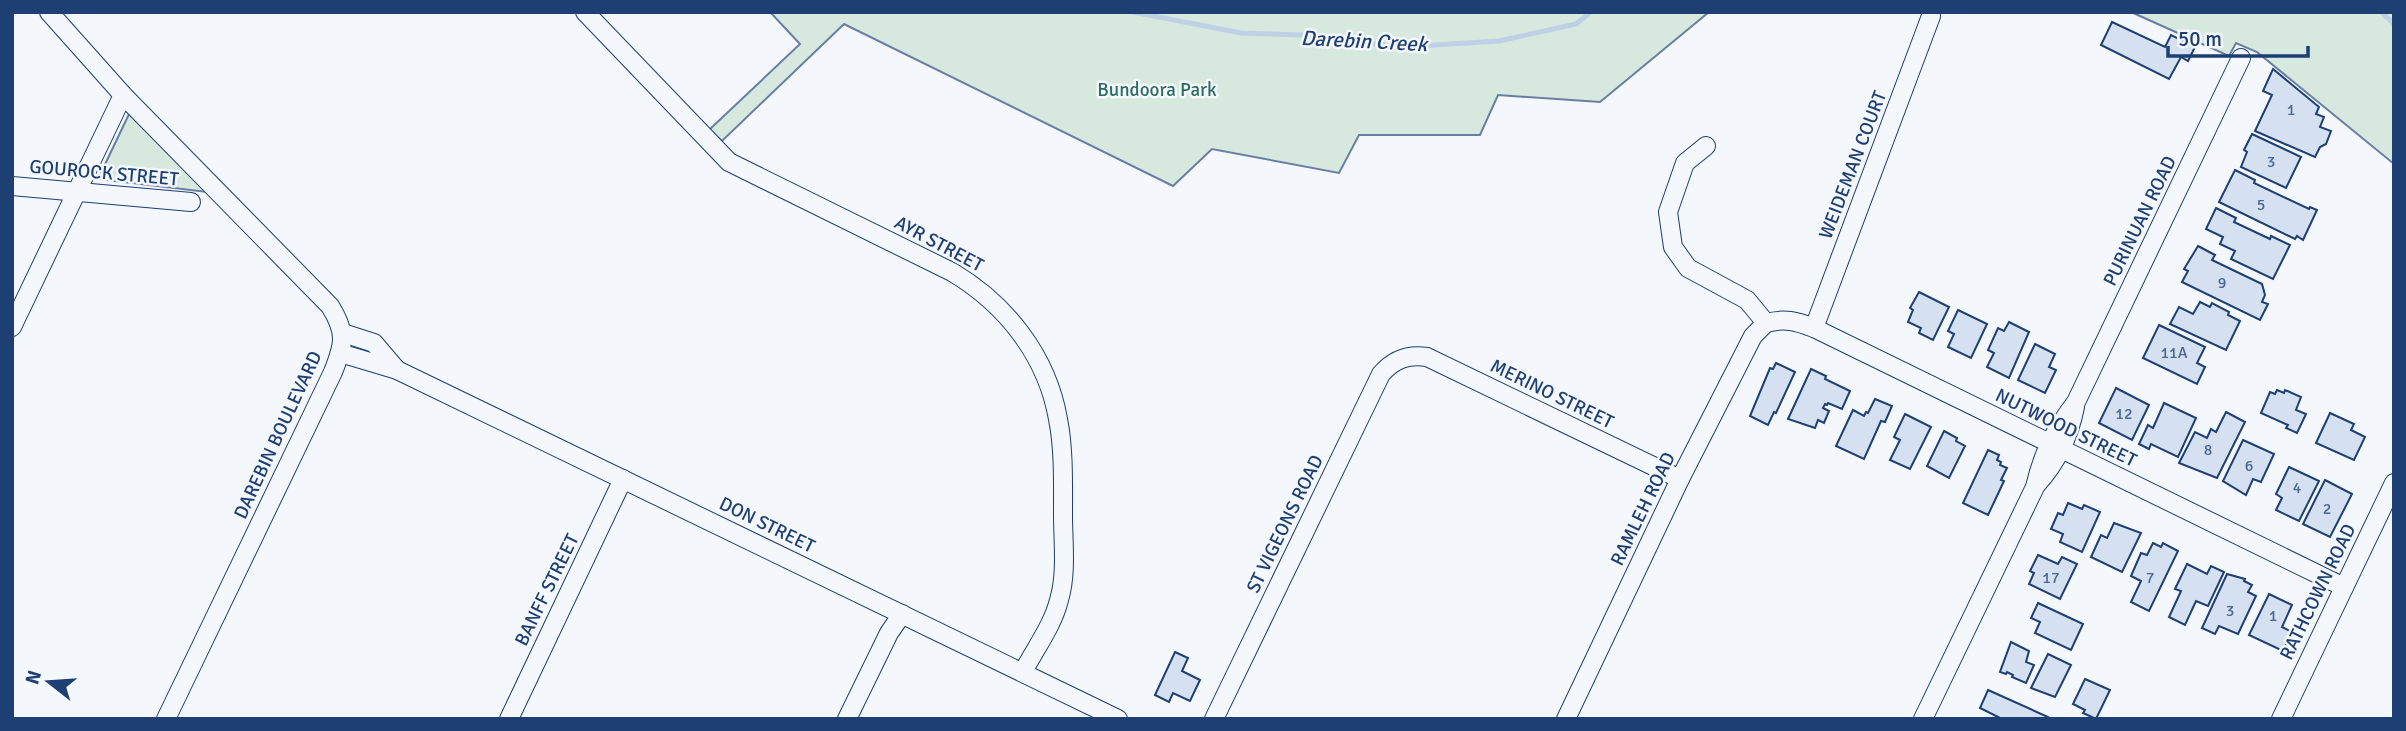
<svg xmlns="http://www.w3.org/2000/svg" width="2406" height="731" font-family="Signika,sans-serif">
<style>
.green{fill:#d7e8df;stroke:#687fa3;stroke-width:2}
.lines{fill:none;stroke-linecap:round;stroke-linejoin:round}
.stream{stroke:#bed0e5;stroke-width:5}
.building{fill:#d5e0f0;stroke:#1d3f73;stroke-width:2}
.street-casing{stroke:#1d3f73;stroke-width:20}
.street{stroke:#f4f7fb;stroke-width:18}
.labels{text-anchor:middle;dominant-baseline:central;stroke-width:5;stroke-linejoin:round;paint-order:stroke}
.number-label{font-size:16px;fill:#4b6792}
.park-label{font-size:19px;fill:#2c6c60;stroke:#f4f7fb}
.street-label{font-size:19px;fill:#1d3f73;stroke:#f4f7fb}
.water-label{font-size:21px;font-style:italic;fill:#1d3f73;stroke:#f4f7fb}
</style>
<rect width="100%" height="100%" fill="#f4f7fb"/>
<!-- green -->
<g class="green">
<polygon points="770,12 1709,12 1600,102 1498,95 1480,135 1359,135 1339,173 1212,149 1173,186 844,24 722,141 709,130 800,44"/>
<polygon points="2131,12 2394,12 2394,164 2257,52 2236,43 2229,56"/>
<polygon points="130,112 207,192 98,179"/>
</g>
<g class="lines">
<!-- stream -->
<g class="stream">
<polyline points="1133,12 1241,33 1302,35 1402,47 1499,41 1576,24 1591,12"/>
<polyline points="2381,12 2394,24"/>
</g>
</g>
<!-- building -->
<g class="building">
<polygon points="2112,22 2165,47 2171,35 2195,47 2188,61 2181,57 2169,79 2101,45"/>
<polygon points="2273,69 2319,107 2316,114 2324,117 2320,127 2331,131 2326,144 2320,147 2315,157 2255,131 2272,95 2263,91"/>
<polygon points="2252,134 2301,157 2286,188 2241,167 2247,152 2244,150"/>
<polygon points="2235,170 2255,180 2254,183 2309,209 2310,207 2317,210 2303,240 2297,236 2295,239 2219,202"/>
<polygon points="2216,208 2236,218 2234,222 2270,239 2271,236 2290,245 2273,279 2231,259 2235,251 2220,244 2223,237 2206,229"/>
<polygon points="2198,246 2215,255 2212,260 2262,284 2265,295 2262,302 2268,304 2260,320 2182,282 2188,271 2184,269"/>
<polygon points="1919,292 1949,307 1933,340 1919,333 1921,328 1908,322 1913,310 1910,308"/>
<polygon points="2200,302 2210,307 2212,303 2229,312 2228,315 2240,321 2226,350 2170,324 2179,307 2193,314"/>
<polygon points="1958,310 1987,324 1971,358 1948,347 1954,334 1948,331"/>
<polygon points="2009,322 2029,332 2009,378 1987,367 1994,353 1988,350 1998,328 2004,331"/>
<polygon points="2159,325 2205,347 2197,363 2205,367 2197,384 2143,358"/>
<polygon points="2035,344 2055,354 2049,367 2056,370 2045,393 2018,380"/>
<polygon points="1776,363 1795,372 1776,413 1774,412 1768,425 1750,416 1770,368 1773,369"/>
<polygon points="1811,369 1826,376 1825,379 1850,391 1842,409 1828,403 1827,405 1825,404 1823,408 1829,411 1824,423 1818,420 1815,428 1788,419"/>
<polygon points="2116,388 2149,405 2132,440 2099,423"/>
<polygon points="2277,390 2284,393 2285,390 2301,397 2296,410 2306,414 2297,433 2286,428 2288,425 2261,413 2270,392 2275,394"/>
<polygon points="1875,399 1892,406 1885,422 1881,421 1864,459 1836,446 1853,410 1864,416 1866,412 1868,413"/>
<polygon points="2164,403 2196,418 2178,457 2151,444 2149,449 2139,444 2148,425 2153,428"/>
<polygon points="2226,412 2245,422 2217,478 2179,463 2195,432 2207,438 2211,429 2216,432"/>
<polygon points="2330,413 2354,424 2351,430 2365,437 2354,460 2316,443"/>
<polygon points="1905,414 1931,427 1910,469 1890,460 1900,440 1894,437"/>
<polygon points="1944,431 1957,438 1956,441 1965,446 1949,478 1927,466"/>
<polygon points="2243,440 2274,454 2261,482 2253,479 2246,495 2223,481"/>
<polygon points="1988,450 1999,455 1997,460 2001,462 2000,465 2007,468 2001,480 2004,481 1988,515 1963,503"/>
<polygon points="2289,467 2319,481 2299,521 2276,510 2282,498 2276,494"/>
<polygon points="2325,480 2352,494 2330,537 2303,524"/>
<polygon points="2068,503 2082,509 2084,505 2100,512 2082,552 2060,542 2063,534 2051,529 2058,513 2063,515"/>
<polygon points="2114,523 2141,533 2122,572 2091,557 2101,535 2107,538"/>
<polygon points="2153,543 2161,547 2163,543 2178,551 2149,611 2131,602 2141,581 2131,576 2141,553 2147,555"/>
<polygon points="2038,555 2058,564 2062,557 2077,564 2060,599 2029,584 2034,573 2030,571"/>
<polygon points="2187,564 2207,574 2211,566 2224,572 2208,606 2196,601 2185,625 2169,617 2181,591 2175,589"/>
<polygon points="2227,574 2245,579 2244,581 2252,585 2248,592 2256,596 2238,634 2219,626 2215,634 2202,628"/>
<polygon points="2269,594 2292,605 2282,627 2292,632 2283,651 2249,635"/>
<polygon points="2038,603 2083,624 2071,650 2035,633 2040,622 2031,618"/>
<polygon points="2011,642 2029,651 2026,662 2034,665 2026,683 2012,677 2013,675 2007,672 2006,674 2000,672"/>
<polygon points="1175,652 1188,658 1182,671 1200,680 1190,701 1173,693 1169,702 1155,695"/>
<polygon points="2048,654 2071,665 2055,697 2031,688"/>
<polygon points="2085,679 2110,690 2096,719 2083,713 2085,710 2073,704"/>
<polygon points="1988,690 2048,717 2047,719 2002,719 1980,708"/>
</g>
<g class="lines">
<defs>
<g id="street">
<path d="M49 12 123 95 330 306C347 333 344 344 333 372L166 719"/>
<path d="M585 12 729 162 952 272C1006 304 1047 356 1058 419 1064 449 1063 484 1063 515 1063 543 1067 573 1059 600 1053 625 1035 649 1023 672"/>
<polyline points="1706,146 1685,163 1668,212 1673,247 1688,268 1747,300 1766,323"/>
<polyline points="12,186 191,202"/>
<path d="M1766 323C1785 318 1796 321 1814 328L2344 587"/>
<polyline points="12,327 123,95"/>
<polyline points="1814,328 1931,16"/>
<polyline points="343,333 374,343 397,370"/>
<polyline points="340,353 397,370 1118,719"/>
<path d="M2037 484C2058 461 2069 437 2075 407"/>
<polyline points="509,719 623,479"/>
<polyline points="847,719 889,633 902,614"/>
<path d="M1214 719 1381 374C1394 359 1408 354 1427 357L1680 479"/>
<polyline points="1566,719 1680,479 1753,336 1766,323"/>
<path d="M1923 719 2035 487C2043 452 2055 430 2076 402L2241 58"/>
<polyline points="2281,719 2394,483"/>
</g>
</defs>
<!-- street casing -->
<use href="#street" class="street-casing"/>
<!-- street -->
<use href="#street" class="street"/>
</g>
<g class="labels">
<!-- number labels -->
<g class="number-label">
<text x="2291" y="110">1</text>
<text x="2271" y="162">3</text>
<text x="2261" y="205">5</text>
<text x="2222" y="283">9</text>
<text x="2174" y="353">11A</text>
<text x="2124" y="414">12</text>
<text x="2208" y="450">8</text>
<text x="2249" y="466">6</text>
<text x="2297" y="488">4</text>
<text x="2327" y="509">2</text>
<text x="2051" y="578">17</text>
<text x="2150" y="578">7</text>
<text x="2230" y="611">3</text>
<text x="2273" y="616">1</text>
</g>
<!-- park labels -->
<g class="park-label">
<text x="1157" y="90">Bundoora Park</text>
</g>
<!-- street labels -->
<g class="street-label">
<text transform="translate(1853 165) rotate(-69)">WEIDEMAN COURT</text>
<text transform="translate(104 173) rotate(5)">GOUROCK STREET</text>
<text transform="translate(2140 221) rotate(-64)">PURINUAN ROAD</text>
<text transform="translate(939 244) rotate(28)">AYR STREET</text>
<text transform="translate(1552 394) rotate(26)">MERINO STREET</text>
<text transform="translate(2066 428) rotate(26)">NUTWOOD STREET</text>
<text transform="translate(278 435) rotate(-65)">DAREBIN BOULEVARD</text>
<text transform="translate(1643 509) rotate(-64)">RAMLEH ROAD</text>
<text transform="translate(1285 524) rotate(-64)">ST VIGEONS ROAD</text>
<text transform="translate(767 525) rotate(26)">DON STREET</text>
<text transform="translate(547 590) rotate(-64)">BANFF STREET</text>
<text transform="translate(2318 592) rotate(-64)">RATHCOWN ROAD</text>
</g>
<!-- water labels -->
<g class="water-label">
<text transform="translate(1364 41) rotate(3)">Darebin Creek</text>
</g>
</g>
<!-- border -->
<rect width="2406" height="731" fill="none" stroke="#1d3f73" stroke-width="28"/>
<!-- north arrow -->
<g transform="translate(49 682) rotate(287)" stroke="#f4f7fb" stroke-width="5" paint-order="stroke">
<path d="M0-5L12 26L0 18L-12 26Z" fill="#1d3f73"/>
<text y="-10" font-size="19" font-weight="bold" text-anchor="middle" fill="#1d3f73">N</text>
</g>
<!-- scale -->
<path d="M2168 46v10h140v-10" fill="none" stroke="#1d3f73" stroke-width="3.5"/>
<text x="2178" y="46" font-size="21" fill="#1d3f73" stroke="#f4f7fb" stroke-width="5" paint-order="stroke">50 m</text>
</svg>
